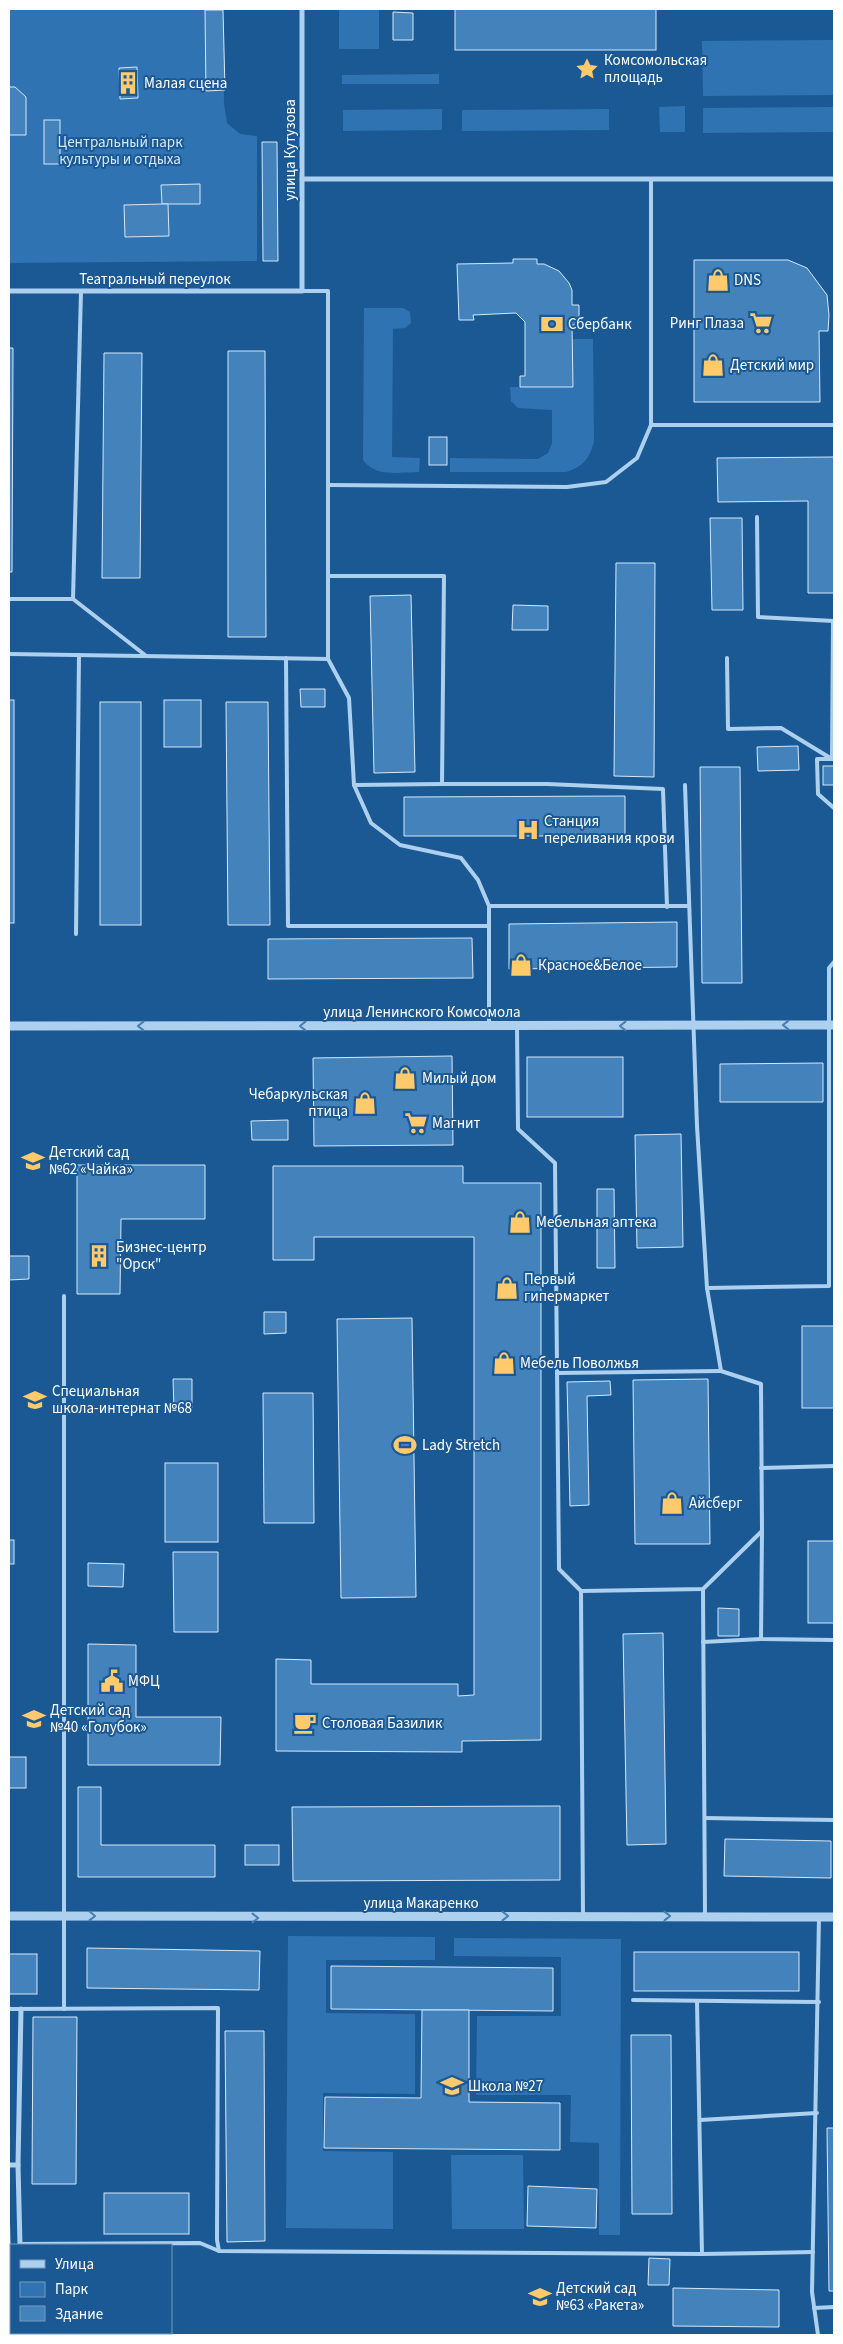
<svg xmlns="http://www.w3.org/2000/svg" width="843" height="2344" font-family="'Source Sans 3',sans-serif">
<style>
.green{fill:#2f73b2}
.building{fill:#4482bb;stroke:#d4e8fb}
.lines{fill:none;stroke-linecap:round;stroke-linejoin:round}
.service{stroke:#add0ef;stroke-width:4}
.minor{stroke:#add0ef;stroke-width:5}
.tertiary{stroke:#add0ef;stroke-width:9}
.oneway{stroke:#477daf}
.labels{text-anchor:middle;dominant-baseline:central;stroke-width:4;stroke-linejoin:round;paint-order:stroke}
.poi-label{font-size:15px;fill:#fff;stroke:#1b5994;text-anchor:start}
.park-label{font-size:15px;fill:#d4e8fb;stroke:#1b5994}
.street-label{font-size:15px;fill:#fff;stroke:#1b5994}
</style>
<rect width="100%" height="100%" fill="#1b5994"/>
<!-- green -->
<g class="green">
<polygon points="9,9 223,9 224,104 227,123 240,134 257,136 257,261 9,263"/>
<rect x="339" y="9" width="40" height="40"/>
<polygon points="834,40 834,95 703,96 702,41"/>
<polygon points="439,74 439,84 342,84 342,75"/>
<polygon points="685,106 685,132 660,132 659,107"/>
<polygon points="834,107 834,132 703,133 703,108"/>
<polygon points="442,109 442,130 343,131 343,110"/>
<polygon points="609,109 609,130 462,131 462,110"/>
<path d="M364 308H403L410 312 411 323 405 328 393 329 392 457 420 458 419 472C400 472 376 478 363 460Z"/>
<path d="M572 339H593L594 442C589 459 583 467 566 472H450V458L538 459 548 453 552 443V410L518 408 511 401 510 387H572Z"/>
<polygon points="288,1936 435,1937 435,1960 326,1960 326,2013 415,2014 415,2094 323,2093 323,2151 393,2152 393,2229 286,2228"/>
<polygon points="454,1938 621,1939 620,2235 599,2235 599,2143 570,2142 571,2095 476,2095 477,2016 561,2016 561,1957 454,1956"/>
<polygon points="451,2155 523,2155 524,2229 452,2229"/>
</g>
<!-- building -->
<g class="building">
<rect x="455" y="9" width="201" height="41"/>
<polygon points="205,10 223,10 225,90 206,91"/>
<polygon points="393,12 413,13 413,40 393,40"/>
<polygon points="137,67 138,98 120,99 119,68"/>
<polygon points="9,87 15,87 26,97 26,135 9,135"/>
<rect x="44" y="120" width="16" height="44"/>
<polygon points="262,142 277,142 278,261 263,261"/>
<polygon points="200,184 200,204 162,204 161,185"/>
<polygon points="162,204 168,204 169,236 125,237 124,205"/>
<polygon points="513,259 537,259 537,264 544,264 559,271 569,283 572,290 572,305 579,305 579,325 572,325 573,387 520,387 520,376 525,376 525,322 516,313 473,315 474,320 459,320 457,264 513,263"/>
<polygon points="694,260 788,260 807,268 827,295 829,315 828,331 819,331 820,402 694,402"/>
<polygon points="9,348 13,348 12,572 9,572"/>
<polygon points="228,351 265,351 266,637 228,637"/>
<polygon points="104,353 142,353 140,578 102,578"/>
<rect x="429" y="437" width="18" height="28"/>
<polygon points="834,457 834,593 808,593 808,501 718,502 717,458"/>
<polygon points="710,518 742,518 743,610 712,610"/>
<polygon points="616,563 655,563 654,777 614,776"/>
<polygon points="411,595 415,772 374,773 370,596"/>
<polygon points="513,605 548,606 548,630 512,630"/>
<polygon points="300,689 325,689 325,707 301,707"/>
<rect x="9" y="700" width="5" height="223"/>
<rect x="164" y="700" width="37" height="47"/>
<rect x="100" y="702" width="41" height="223"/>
<polygon points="226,702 268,702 270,925 228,925"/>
<polygon points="798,746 799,770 758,771 757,747"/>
<rect x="823" y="766" width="11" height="19"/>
<polygon points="700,767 740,767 742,983 702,983"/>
<polygon points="625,796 625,836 404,836 404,797"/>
<polygon points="677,922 677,967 509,969 509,924"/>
<polygon points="472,938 473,978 268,979 268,939"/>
<polygon points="452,1056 453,1145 314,1146 313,1058"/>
<rect x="527" y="1057" width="96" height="60"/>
<polygon points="823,1063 823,1102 720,1102 720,1064"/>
<polygon points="288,1120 288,1140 252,1140 251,1121"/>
<polygon points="681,1134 683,1247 637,1248 635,1135"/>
<polygon points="77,1165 205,1165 205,1219 121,1219 120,1294 77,1294"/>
<polygon points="273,1166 463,1166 463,1183 541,1183 541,1740 462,1741 462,1752 276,1751 276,1659 311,1660 311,1684 458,1684 458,1696 474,1695 474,1237 314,1237 314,1260 273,1260"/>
<polygon points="597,1189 614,1189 615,1268 597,1268"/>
<polygon points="9,1256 29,1256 29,1279 9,1280"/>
<polygon points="264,1312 286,1312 286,1333 264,1334"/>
<polygon points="412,1318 416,1597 341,1598 337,1319"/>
<rect x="802" y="1326" width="32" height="82"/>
<polygon points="173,1379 192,1379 192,1410 174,1410"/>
<polygon points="708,1379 710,1544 635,1544 633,1380"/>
<polygon points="610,1381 611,1395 587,1396 589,1505 570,1506 567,1382"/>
<polygon points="263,1393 313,1393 314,1523 264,1523"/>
<rect x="165" y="1463" width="53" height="79"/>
<rect x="9" y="1540" width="5" height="24"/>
<rect x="808" y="1541" width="26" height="82"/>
<polygon points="173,1552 218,1552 218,1632 174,1632"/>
<polygon points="88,1563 124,1564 123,1587 88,1586"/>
<polygon points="718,1608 739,1609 739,1636 718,1636"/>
<polygon points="663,1633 666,1844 627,1845 623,1634"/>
<polygon points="88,1644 136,1645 136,1717 221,1717 220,1765 88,1765"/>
<rect x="9" y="1757" width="17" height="31"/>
<polygon points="78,1787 101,1787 101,1845 215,1845 215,1877 78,1877"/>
<polygon points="560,1806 560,1880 293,1881 292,1807"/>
<polygon points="725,1839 831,1841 831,1878 724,1876"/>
<rect x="245" y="1845" width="34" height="20"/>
<polygon points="87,1948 260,1951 259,1990 87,1988"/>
<rect x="634" y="1952" width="165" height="39"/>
<rect x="9" y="1954" width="28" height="40"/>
<polygon points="331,1966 553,1968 553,2011 331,2009"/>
<polygon points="422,2010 469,2010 469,2102 560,2103 560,2150 324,2148 325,2097 421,2098"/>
<polygon points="33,2017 77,2017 76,2184 32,2184"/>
<polygon points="225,2031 264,2031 265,2241 227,2242"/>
<polygon points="631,2035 671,2035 672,2214 632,2214"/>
<polygon points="827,2128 834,2128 834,2291 829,2291"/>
<polygon points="528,2186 597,2189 596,2228 527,2226"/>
<rect x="104" y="2193" width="85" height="41"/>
<polygon points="9,2201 10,2244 9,2244"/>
<polygon points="649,2258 670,2259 669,2285 648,2285"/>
<polygon points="673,2288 779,2290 779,2327 673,2326"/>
<rect x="40" y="2333" width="43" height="2"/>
</g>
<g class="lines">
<!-- service -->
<g class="service">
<polyline points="302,291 328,291 328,659 349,698 354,785 371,823 400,845 461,858 478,880 489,906 489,1026"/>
<polyline points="651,425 834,425"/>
<polyline points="329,485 567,487 606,482 637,458 651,425 651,179"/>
<polyline points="757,517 758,617 834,621"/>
<polyline points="329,576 444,576 442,784 547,784 663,789 667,907"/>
<polyline points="9,599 73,599 145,655"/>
<polyline points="73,599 81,291"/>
<polyline points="9,654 328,659"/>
<polyline points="286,658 288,926 488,926"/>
<polyline points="727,658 728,729 781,728 832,759"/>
<polyline points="832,759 833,621"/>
<polyline points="832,759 817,759 818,794 834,808"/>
<polyline points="354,785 442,784"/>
<polyline points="489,906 688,906"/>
<polyline points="76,934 79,655"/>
<polyline points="517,1026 518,1129 555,1163 559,1569 581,1591 583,1916"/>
<polyline points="707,1288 829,1286 829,968 834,962"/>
<polyline points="557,1373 721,1371"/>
<polyline points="761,1468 834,1466"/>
<polyline points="762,1531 761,1639 834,1640"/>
<polyline points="703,1589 705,1916"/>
<polyline points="581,1591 703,1589 762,1531 761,1384 721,1371 707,1288 697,1126 685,785"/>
<polyline points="703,1642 761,1639"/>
<polyline points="705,1818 834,1820"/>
<polyline points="633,2000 819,2002"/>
<polyline points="697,2002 702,2254 813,2252"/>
<polyline points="9,2009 218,2008 217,2240 219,2251"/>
<polyline points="64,2009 64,1296"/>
<polyline points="700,2120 817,2113"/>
<polyline points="20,2244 200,2243 219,2251 702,2254"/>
<polyline points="814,2308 834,2307"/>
<polyline points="818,2335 812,2292 819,1917"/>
</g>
<!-- minor -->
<g class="minor">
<polyline points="302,179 834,179"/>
<polyline points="9,291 302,291 302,9"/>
<polyline points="9,2165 18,2165"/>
<polyline points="20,2245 18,2165 21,2009"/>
<polyline points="19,2335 19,2333"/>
</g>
<!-- tertiary -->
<g class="tertiary">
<polyline points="9,1026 834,1025"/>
<polyline points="9,1916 834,1917"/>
</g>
</g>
<!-- one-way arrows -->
<defs><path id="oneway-chevron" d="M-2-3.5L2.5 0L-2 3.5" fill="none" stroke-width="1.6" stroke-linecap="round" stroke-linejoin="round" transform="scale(1.25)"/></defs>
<g class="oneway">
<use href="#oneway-chevron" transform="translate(786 1025) rotate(180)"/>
<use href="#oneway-chevron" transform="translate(141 1026) rotate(180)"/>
<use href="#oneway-chevron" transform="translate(303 1026) rotate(-180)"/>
<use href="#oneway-chevron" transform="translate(623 1026) rotate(180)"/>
<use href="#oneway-chevron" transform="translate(92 1916) rotate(1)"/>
<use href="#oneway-chevron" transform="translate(505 1916)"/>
<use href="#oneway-chevron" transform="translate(667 1916)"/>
<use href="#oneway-chevron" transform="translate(255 1918)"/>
</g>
<!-- icons -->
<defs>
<symbol id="sight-bare" viewBox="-9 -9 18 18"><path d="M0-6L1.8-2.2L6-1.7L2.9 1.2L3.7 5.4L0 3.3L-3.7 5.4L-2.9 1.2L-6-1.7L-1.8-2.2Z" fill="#ffca6b" stroke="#1b5994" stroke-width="2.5" paint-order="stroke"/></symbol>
<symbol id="building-bare" viewBox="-9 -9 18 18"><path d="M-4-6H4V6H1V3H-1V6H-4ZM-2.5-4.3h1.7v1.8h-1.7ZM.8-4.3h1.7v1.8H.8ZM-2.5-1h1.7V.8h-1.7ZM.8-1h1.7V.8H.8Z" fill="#ffca6b" stroke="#1b5994" stroke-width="2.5" paint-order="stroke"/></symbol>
<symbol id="shop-bare" viewBox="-9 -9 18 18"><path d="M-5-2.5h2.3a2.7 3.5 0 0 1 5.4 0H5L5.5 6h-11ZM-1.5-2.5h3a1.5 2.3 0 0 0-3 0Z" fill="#ffca6b" stroke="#1b5994" stroke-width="2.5" paint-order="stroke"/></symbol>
<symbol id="supermarket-bare" viewBox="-9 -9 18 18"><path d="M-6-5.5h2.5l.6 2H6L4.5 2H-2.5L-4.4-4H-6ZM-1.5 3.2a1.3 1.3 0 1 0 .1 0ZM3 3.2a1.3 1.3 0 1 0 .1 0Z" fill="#ffca6b" stroke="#1b5994" stroke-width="2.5" paint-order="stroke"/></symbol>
<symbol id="bank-bare" viewBox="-9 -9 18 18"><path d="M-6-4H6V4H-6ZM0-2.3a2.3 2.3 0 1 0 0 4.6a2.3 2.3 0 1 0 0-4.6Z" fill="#ffca6b" stroke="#1b5994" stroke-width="2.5" paint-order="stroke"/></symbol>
<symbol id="hospital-bare" viewBox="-9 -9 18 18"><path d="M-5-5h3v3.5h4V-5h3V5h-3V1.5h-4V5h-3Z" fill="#ffca6b" stroke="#1b5994" stroke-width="2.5" paint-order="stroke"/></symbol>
<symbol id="school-bare" viewBox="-9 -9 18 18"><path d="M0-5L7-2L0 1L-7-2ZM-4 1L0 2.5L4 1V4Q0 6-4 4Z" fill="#ffca6b" stroke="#1b5994" stroke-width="2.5" paint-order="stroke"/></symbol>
<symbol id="stadium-bare" viewBox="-9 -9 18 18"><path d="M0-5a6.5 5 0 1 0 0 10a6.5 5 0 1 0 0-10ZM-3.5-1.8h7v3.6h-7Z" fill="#ffca6b" stroke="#1b5994" stroke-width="2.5" paint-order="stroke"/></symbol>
<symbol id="civic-bare" viewBox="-9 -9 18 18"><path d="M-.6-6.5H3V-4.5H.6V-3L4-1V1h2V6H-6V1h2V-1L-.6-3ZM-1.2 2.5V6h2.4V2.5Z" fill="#ffca6b" stroke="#1b5994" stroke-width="2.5" paint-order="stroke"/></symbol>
<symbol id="cafe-bare" viewBox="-9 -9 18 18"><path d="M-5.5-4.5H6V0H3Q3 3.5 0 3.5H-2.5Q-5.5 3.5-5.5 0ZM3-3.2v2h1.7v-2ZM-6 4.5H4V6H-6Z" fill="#ffca6b" stroke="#1b5994" stroke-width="2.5" paint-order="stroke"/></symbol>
</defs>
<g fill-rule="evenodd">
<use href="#sight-bare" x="571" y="53" width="32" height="32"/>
<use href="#building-bare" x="112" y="67" width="32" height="32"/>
<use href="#shop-bare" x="702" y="264" width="32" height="32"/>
<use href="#supermarket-bare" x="745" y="307" width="32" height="32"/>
<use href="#bank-bare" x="536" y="308" width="32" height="32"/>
<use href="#shop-bare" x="697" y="349" width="32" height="32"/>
<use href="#hospital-bare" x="512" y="814" width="32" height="32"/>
<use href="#shop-bare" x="505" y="949" width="32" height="32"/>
<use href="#shop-bare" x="389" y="1062" width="32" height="32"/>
<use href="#shop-bare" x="349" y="1087" width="32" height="32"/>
<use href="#supermarket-bare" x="400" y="1107" width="32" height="32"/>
<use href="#school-bare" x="17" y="1145" width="32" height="32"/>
<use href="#shop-bare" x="504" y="1206" width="32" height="32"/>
<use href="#building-bare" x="83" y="1240" width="32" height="32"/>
<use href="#shop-bare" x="491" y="1272" width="32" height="32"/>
<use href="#shop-bare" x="488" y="1347" width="32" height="32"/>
<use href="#school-bare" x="19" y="1384" width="32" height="32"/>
<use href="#stadium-bare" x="389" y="1429" width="32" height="32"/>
<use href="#shop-bare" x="656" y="1487" width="32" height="32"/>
<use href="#civic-bare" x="96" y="1665" width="32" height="32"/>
<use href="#school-bare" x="18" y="1703" width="32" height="32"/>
<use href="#cafe-bare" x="289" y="1707" width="32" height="32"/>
<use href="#school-bare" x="436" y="2070" width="32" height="32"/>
<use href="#school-bare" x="524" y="2281" width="32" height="32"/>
</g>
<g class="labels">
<!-- poi labels -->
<g class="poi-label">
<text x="604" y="60">Комсомольская<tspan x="604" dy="17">площадь</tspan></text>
<text x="144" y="83">Малая сцена</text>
<text x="734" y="280">DNS</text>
<text x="744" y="323" text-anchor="end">Ринг Плаза</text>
<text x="568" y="324">Сбербанк</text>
<text x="730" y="365">Детский мир</text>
<text x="544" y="821">Станция<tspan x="544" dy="17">переливания крови</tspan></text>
<text x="538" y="965">Красное&amp;Белое</text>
<text x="422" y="1078">Милый дом</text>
<text x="348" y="1094" text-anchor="end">Чебаркульская<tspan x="348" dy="17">птица</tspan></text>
<text x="432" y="1123">Магнит</text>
<text x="49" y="1152">Детский сад<tspan x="49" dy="17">№62 «Чайка»</tspan></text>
<text x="536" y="1222">Мебельная аптека</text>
<text x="116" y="1247">Бизнес-центр<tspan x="116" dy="17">"Орск"</tspan></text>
<text x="524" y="1279">Первый<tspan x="524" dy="17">гипермаркет</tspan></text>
<text x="520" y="1363">Мебель Поволжья</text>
<text x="52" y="1391">Специальная<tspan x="52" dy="17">школа-интернат №68</tspan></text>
<text x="422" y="1445">Lady Stretch</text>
<text x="689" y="1503">Айсберг</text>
<text x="128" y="1681">МФЦ</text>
<text x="50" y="1710">Детский сад<tspan x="50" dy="17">№40 «Голубок»</tspan></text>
<text x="322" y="1723">Столовая Базилик</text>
<text x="468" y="2086">Школа №27</text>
<text x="556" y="2288">Детский сад<tspan x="556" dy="17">№63 «Ракета»</tspan></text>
</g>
<!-- park labels -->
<g class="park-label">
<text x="120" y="142">Центральный парк<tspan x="120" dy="17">культуры и отдыха</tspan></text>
</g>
<!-- street labels -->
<g class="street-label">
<text transform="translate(290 150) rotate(-90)">улица Кутузова</text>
<text x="155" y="279">Театральный переулок</text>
<text x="422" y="1012">улица Ленинского Комсомола</text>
<text x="421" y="1903">улица Макаренко</text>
</g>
</g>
<!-- border -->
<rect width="843" height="2344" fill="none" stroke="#ffffff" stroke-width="20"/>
<!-- legend -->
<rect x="10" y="2244" width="162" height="90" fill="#1b5994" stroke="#769bbf"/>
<rect x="20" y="2260" width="25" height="8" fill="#add0ef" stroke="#769bbf"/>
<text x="55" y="2269" font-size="15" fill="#ffffff">Улица</text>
<rect x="20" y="2282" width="25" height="15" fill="#2f73b2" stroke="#769bbf"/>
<text x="55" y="2294" font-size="15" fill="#ffffff">Парк</text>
<rect x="20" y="2306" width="25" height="15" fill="#4482bb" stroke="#769bbf"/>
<text x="55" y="2319" font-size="15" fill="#ffffff">Здание</text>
</svg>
